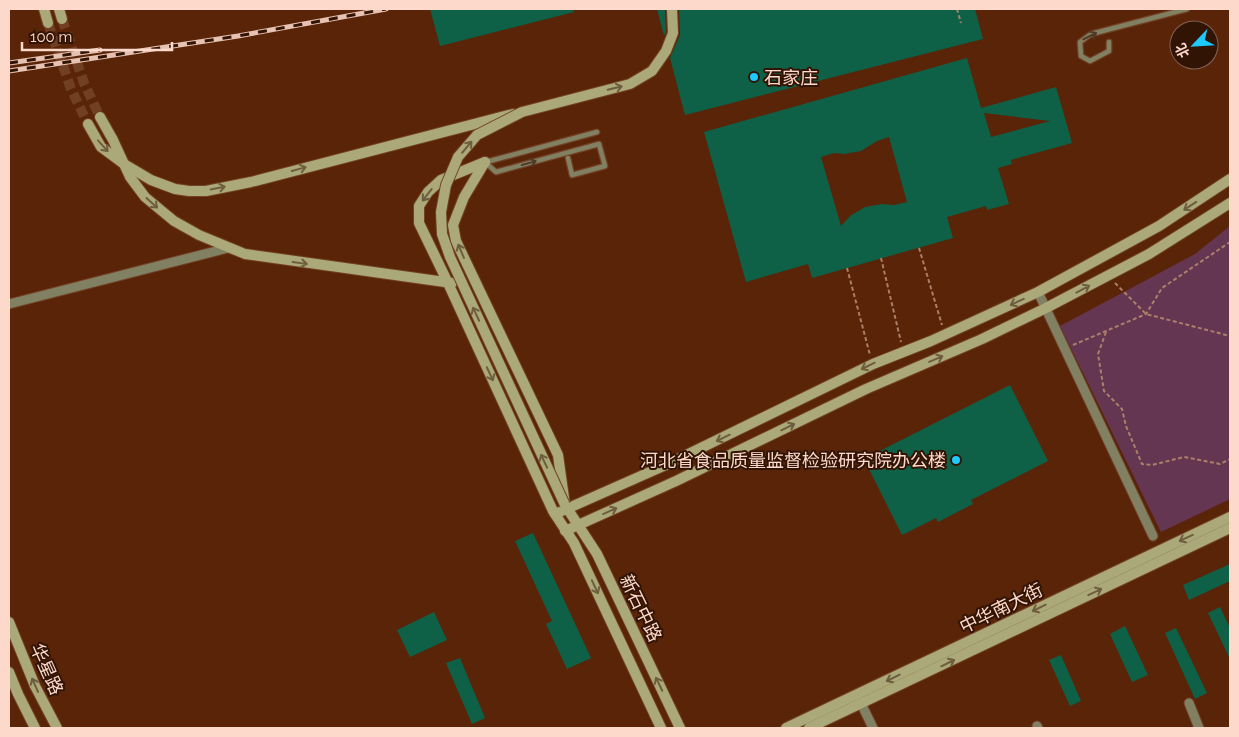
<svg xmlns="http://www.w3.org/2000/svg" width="1239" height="737" font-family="Raleway,'Noto Sans SC',sans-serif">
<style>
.green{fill:#653651}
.building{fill:#0e6147;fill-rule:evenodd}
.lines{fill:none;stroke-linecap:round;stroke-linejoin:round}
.secondary-tunnel{stroke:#713f24;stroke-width:10;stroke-dasharray:10 5;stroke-linecap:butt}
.lane-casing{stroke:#734126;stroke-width:7}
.street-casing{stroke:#734126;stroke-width:11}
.secondary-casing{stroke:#734126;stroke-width:12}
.path{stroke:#ab7f69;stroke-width:2;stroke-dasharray:4 2.5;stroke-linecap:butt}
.lane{stroke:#818062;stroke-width:4.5}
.street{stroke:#818062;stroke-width:9}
.secondary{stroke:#aba979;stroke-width:10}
.rail-casing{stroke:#e7c1b1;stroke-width:5}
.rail{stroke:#321405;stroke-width:3;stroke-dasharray:9;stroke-linecap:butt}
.secondary-bridge-casing{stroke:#734126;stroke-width:12;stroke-linecap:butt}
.secondary-bridge{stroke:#aba979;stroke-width:10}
.oneway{stroke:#4e3a26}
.oneway2{stroke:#6e5e3f}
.poi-dot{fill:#1dc9fd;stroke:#321405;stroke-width:2}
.labels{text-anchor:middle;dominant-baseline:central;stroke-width:4;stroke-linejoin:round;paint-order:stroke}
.poi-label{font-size:18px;fill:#fcd9ca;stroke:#321405;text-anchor:start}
.street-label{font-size:18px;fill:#fcd9ca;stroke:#321405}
</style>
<rect width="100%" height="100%" fill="#592407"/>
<!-- green -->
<polygon class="green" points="1230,226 1230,499 1161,532 1060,326 1195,254"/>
<!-- building -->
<g class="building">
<polygon points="430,9 574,9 574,12 440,46"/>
<polygon points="657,9 665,9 666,32 664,36"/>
<polygon points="679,9 975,9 983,39 685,115 670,58 680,35"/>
<path d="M967 58 981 108 1056 87 1072 143 1011 160 1012 164 998 168 1009 204 987 210 986 206 947 217 953 238 812 278 808 264 746 282 704 132ZM984 113 1050 121 991 137ZM889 137 907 202 894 205 882 204 865 207 850 216 841 226 821 157 834 153 844 154 861 151 877 141Z"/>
<polygon points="1010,385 1048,461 971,500 973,504 938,522 936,518 902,535 864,459"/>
<polygon points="533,533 591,658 567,669 546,624 552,621 515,541"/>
<polygon points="1230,564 1230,581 1189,600 1183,585"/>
<polygon points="1220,607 1230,628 1230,659 1208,613"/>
<polygon points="434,612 447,640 410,657 397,630"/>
<polygon points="1125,626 1148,675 1132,682 1110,634"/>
<polygon points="1176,628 1207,693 1195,699 1165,633"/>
<polygon points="1061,655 1081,701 1070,706 1049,660"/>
<polygon points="460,658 485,718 472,724 446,663"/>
</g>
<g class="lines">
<!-- secondary-tunnel -->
<g class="secondary-tunnel">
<polyline points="62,19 84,83 100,117"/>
<polyline points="48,23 71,89 88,124"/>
</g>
<defs>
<g id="lane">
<polyline points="1109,42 1109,51 1090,61 1081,56 1080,42 1091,34 1187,9"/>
<polyline points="486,162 597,132"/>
<polyline points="486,163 496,172 599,144 605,166 572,175 568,158"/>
</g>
<g id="street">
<polyline points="1038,292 1153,536"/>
<polyline points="9,304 228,248"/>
<polyline points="858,697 873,728"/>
<polyline points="1189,703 1199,728"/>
<polyline points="1037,726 1038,728"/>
</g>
<g id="secondary">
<polyline points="44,9 48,23"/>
<polyline points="59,9 62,19"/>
<polyline points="100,117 113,140 130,177 145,197 174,221 199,235 245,254 452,283"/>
<polyline points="88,124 101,147 124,164 151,180 175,189 189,191 206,191 251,182 513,114"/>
<polyline points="485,162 441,180 428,192 419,206 419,223 448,283 553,511 574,543 661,728"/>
<polyline points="485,162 464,197 453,225 456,241 558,455 565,505 597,554 680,728"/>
<polyline points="555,514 668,464 873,364 931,341 1038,292 1159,226 1230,179"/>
<polyline points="565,531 676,481 866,389 982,339 1046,308 1149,254 1230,203"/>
<polyline points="9,622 35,686 57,728"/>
<polyline points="9,672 18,694 35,728"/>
<polyline points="786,728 1230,517"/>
<polyline points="809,728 1230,528"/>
</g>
</defs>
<!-- lane casing -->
<use href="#lane" class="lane-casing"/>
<!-- street casing -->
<use href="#street" class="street-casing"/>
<!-- secondary casing -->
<use href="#secondary" class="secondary-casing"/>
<!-- path -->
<g class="path">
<polyline points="957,9 961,23"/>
<polyline points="919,248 942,325"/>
<polyline points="881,258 901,342"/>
<polyline points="847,268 870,355"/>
<polyline points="1115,283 1146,314 1230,336"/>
<polyline points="1106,332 1098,354 1104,391 1122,409 1126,426 1142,464 1152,465 1184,457 1220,464 1230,459"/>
<polyline points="1073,345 1146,314 1162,288 1230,242"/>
</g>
<!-- lane -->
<use href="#lane" class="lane"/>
<!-- street -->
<use href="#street" class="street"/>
<!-- secondary -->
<use href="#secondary" class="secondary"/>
<defs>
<g id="rail">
<polyline points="9,63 100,50"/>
<polyline points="9,71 238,36 386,9"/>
</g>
</defs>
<!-- rail casing -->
<use href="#rail" class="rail-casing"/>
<!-- rail -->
<use href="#rail" class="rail"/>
<defs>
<polyline id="secondary-bridge" points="565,505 450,257 442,234 441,212 446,185 458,157 477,135 522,112 630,84 652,71 666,51 673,33 672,9"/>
</defs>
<!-- secondary-bridge casing -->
<use href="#secondary-bridge" class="secondary-bridge-casing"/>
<!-- secondary-bridge -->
<use href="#secondary-bridge" class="secondary-bridge"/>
</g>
<!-- one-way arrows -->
<defs><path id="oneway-shaft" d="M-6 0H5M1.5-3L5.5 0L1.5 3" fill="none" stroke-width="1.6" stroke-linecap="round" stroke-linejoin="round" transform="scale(1.25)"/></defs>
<g class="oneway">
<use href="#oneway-shaft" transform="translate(1090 36) rotate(-27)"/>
<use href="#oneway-shaft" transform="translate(529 163) rotate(-15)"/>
</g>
<g class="oneway2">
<use href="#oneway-shaft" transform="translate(615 88) rotate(-14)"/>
<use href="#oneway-shaft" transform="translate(103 146) rotate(48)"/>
<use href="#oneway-shaft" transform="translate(467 147) rotate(-50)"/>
<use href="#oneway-shaft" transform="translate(299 169) rotate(-15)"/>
<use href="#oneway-shaft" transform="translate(218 188) rotate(-11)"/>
<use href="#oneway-shaft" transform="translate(427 195) rotate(128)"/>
<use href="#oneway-shaft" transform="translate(152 203) rotate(42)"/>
<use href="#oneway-shaft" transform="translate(1190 206) rotate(147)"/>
<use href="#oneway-shaft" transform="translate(461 251) rotate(-113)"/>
<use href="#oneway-shaft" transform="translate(300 263) rotate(8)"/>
<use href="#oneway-shaft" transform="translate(1083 289) rotate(-28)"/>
<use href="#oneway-shaft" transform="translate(1017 302) rotate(155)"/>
<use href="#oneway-shaft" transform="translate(476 314) rotate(-115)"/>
<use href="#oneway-shaft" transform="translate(936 359) rotate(-23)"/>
<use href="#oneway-shaft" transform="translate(868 366) rotate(154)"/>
<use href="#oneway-shaft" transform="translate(490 374) rotate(65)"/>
<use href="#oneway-shaft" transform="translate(788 427) rotate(-26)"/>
<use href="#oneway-shaft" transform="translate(723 438) rotate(154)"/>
<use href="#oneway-shaft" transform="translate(544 461) rotate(-115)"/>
<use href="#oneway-shaft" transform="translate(610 511) rotate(-24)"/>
<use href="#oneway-shaft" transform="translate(1186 538) rotate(155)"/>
<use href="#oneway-shaft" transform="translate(595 587) rotate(65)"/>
<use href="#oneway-shaft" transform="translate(1095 592) rotate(-25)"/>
<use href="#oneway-shaft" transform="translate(1039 608) rotate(154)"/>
<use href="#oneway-shaft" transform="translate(948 663) rotate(-26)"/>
<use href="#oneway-shaft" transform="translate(893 678) rotate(154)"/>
<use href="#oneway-shaft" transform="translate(659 684) rotate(-116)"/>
<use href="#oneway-shaft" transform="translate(35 685) rotate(-114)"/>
</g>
<!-- markers -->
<g class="poi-dot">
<circle cx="754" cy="77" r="5"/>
<circle cx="956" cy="460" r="5"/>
</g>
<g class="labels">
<!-- poi labels -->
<g class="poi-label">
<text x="764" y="77">石家庄</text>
<text x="946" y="460" text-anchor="end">河北省食品质量监督检验研究院办公楼</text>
</g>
<!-- street labels -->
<g class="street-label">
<text transform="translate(641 608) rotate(64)">新石中路</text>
<text transform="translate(1001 608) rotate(-26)">中华南大街</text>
<text transform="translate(47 669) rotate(66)">华星路</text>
</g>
</g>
<!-- border -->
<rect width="1239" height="737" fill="none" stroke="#fcd9ca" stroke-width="20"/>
<!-- north arrow -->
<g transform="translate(1194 45) rotate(245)"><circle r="24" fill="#321405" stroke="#836354"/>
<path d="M0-4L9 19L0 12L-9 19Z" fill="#1dc9fd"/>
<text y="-8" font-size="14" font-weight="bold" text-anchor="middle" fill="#fcd9ca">北</text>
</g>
<!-- scale -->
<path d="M22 42v8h150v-8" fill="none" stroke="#fcd9ca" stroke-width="2.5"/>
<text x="30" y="42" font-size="15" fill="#fcd9ca" stroke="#321405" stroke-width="4" paint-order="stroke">100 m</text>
</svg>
